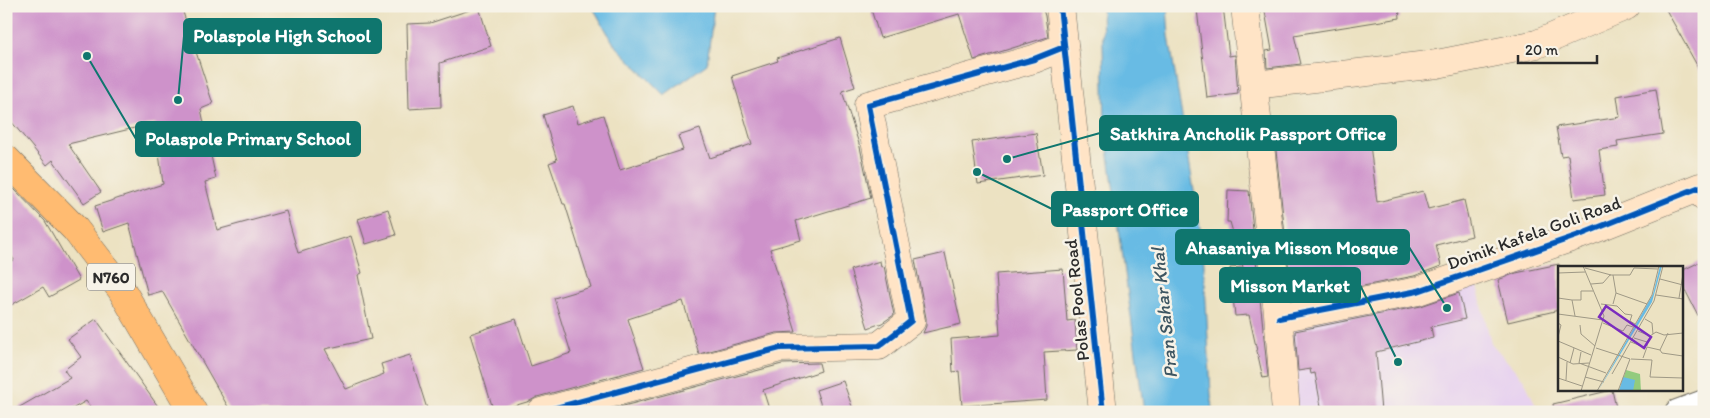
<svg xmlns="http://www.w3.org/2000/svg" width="1710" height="418" font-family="Itim,sans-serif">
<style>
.built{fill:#e7d2ef}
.water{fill:#68bbe4;stroke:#4a7388}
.building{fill:#ce92ca}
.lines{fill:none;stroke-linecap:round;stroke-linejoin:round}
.street-casing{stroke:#6f6b60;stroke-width:26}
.secondary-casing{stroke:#6f6b60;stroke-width:29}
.highway-casing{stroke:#6f6b60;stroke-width:29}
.street{stroke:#fff;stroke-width:24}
.secondary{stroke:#ffe4c6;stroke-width:28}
.highway{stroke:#ffbb71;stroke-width:28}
.cycleway-casing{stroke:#f7f3e8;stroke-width:9}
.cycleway{stroke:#0057b8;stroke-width:6}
.labels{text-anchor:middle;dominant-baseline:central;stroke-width:5;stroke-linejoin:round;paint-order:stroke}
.shield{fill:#f7f3e8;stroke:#686764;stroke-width:1}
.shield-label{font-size:16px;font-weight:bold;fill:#2b2b2b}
.street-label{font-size:18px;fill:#2b2b2b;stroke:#f7f3e8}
.water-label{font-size:19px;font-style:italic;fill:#3d5662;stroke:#f7f3e8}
.inset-road{fill:none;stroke:#9f9986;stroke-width:1}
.view{fill:#7b2cbf;fill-opacity:0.15;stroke:#7b2cbf;stroke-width:2.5}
.inset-edge{fill:none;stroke:#2b2b2b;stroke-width:2.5}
.leader{fill:none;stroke:#0f766e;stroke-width:2}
.callout-dot{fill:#0f766e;stroke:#f7f3e8;stroke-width:2}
.callout{fill:#0f766e;stroke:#0f766e;stroke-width:2}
.callout-label{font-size:19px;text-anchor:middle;font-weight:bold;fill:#fff}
</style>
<rect width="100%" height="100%" fill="#f7f3e8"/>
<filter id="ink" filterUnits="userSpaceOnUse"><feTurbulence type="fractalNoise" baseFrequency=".02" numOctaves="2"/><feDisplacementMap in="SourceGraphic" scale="10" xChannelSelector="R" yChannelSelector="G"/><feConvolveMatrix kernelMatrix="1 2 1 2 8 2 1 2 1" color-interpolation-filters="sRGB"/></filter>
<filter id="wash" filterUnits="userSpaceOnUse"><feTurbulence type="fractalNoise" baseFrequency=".0096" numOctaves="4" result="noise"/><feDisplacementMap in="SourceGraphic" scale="20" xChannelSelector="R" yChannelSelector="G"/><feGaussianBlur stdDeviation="1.12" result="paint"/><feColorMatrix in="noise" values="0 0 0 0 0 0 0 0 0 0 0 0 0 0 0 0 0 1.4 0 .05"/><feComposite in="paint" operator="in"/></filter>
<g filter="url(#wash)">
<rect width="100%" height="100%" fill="#ece2c2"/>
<!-- built -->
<polygon class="built" points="1477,285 1491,343 1524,380 1539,412 1295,412 1282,317 1413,301"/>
<!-- water -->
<g class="water">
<polygon points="592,6 714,6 707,64 664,95 614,44"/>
<polygon points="1102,6 1167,6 1169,36 1203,247 1212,412 1144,412 1105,126"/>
</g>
<g id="blocks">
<!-- building -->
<g class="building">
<polygon points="6,6 181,6 213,104 201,109 216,179 205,182 217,230 286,211 298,253 351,236 362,273 358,275 371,339 325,349 346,389 384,374 381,364 410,355 428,412 231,412 162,291 148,295 129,223 103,232 95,206 163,184 155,123 68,144 101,192 84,203 53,160 47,165 6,115"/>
<polygon points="870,6 1042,6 1045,16 1048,37 974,60 959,14 880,38"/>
<polygon points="1223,6 1229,56 1235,55 1238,94 1207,98 1197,9"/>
<polygon points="1264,6 1399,6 1400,18 1294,35 1301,64 1267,68 1266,51 1272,50"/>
<polygon points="1664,6 1704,6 1704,78"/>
<polygon points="479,7 491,46 440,63 441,107 409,109 407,24 430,23"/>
<polygon points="840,38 855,87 842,91 860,147 871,198 796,221 801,240 770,249 796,332 776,333 699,354 683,301 628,319 644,368 537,397 530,401 494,412 470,334 516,319 531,366 571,353 554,298 591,287 565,204 563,204 549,163 557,160 543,115 573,106 578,123 603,115 620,170 683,150 678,136 700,129 710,158 752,144 732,76 778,61 777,58"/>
<polygon points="1656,89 1663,134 1617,141 1618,147 1599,150 1605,195 1574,199 1568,155 1561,156 1556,127 1620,117 1617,96"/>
<polygon points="1367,120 1377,202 1423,191 1428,209 1464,200 1472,236 1436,245 1441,266 1414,276 1292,300 1274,132"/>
<polygon points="1036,133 1043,175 978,184 972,142"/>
<polygon points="14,189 45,221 79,280 49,297 43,287 6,308 6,264 14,260 6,246 6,193"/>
<polygon points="1228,190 1249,191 1268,377 1263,378 1249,315 1235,316 1230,268 1243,267 1230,222 1227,222"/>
<polygon points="388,209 396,235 366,244 358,219"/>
<polygon points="945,253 961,324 923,333 926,326 926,318 915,260"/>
<polygon points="1704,260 1704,327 1681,282 1681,271"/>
<polygon points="880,261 881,267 884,266 894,315 882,323 868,328 850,270"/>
<polygon points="1559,264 1559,310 1508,322 1498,280 1516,273"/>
<polygon points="1063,269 1067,321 1075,320 1077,350 1044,352 1047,400 962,406 959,371 953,372 951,339 1000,335 996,274"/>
<polygon points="1459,293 1465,319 1431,327 1433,338 1376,352 1381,412 1322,412 1315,373 1311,374 1310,369 1298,371 1295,331 1421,306"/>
<polygon points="96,319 162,412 94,412 86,401 67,412 11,412 70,378 64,370 81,357 68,339"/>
<polygon points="819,363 821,371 763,390 770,412 617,412 616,408 782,364"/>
<polygon points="843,381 854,412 823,412 816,390"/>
<polygon points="1612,390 1617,412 1554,412 1553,404"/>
</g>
</g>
</g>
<g filter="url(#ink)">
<use href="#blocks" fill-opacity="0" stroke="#6f6b60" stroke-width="1"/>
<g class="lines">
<defs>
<polyline id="street" points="1677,412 1704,402"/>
<g id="secondary">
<polyline points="1060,6 1103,412"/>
<polyline points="1245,6 1278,313 1286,412"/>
<polyline points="1254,85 1437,64 1537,44 1626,6"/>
<polyline points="1279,318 1418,291 1582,234 1700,187 1704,196"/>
<polyline points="541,412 780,348 879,346 911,321 868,105 1034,59 1064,47"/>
</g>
<polyline id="highway" points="6,159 75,229 121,289 193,412"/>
</defs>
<!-- street casing -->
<use href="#street" class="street-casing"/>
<!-- secondary casing -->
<use href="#secondary" class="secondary-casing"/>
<!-- highway casing -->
<use href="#highway" class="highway-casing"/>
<!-- street -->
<use href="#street" class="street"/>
<!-- secondary -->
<use href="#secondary" class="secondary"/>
<!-- highway -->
<use href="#highway" class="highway"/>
<defs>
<g id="cycleway">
<polyline points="1060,6 1103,412"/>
<polyline points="1279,318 1418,291 1582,234 1700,187 1704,196"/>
<polyline points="541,412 780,348 879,346 911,321 868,105 1034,59 1064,47"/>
</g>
</defs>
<!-- cycleway casing -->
<use href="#cycleway" class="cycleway-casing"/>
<!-- cycleway -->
<use href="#cycleway" class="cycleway"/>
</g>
</g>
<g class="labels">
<!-- shield labels -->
<rect class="shield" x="87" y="263.5" width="48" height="27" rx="4"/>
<g class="shield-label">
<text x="111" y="277">N760</text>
</g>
<!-- street labels -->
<g class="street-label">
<text transform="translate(1534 233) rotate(-20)">Doinik Kafela Goli Road</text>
<text transform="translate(1077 300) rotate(-96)">Polas Pool Road</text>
</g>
<!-- water labels -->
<g class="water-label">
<text transform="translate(1164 313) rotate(-96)">Pran Sahar Khal</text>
</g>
</g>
<!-- overview -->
<g transform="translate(1558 266)">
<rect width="125" height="125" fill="#ece2c2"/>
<path d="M68 104 82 108 83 125H61Z" fill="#93cb7e"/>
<path d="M102 0H104L94 36 40 125 95 28ZM65 111 77 114 75 125H61Z" fill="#68bbe4"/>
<path class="inset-road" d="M27 2 53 9M0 7 27 6M102 13 125 19M33 18 45 17 52 9H72L76 2 100 3M58 27 89 38M98 29 125 33M0 32 14 34 17 50M121 32 125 8M14 34H23V25H35M43 38 59 40 67 48 74 49 72 55 77 58M55 38 58 27 55 9M0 48 45 54M87 53 94 57 95 68M0 57 3 59 0 71M45 57 65 65 69 59 75 61M22 59 23 68 37 80M80 65 92 70 98 66 106 69 125 67M76 72 89 76V80M0 75 33 89M73 76 88 82M38 82 72 93 60 125M102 84 104 87 125 90M102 84 110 67M23 86 21 97 48 107M0 91 15 98 31 97M85 92 89 81 102 84M73 93 94 94 92 111 125 112M12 97 16 82M54 108 96 35 105 0M27 111 46 116M0 112 24 120M8 114 9 96M23 125 46 50 25 0M39 125 94 29 101 0"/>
<path class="view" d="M48 40 93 71 86 82 41 51Z"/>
<rect width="125" height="125" class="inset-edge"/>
</g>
<!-- callouts -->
<path class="leader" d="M178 100L184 36M1007 159L1100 133M87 56L136 139M977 172L1052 209M1447 308L1409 247M1398 362L1360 285"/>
<g class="callout-dot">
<circle cx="178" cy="100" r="5"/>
<circle cx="1007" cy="159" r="5"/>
<circle cx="87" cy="56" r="5"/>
<circle cx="977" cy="172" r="5"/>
<circle cx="1447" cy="308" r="5"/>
<circle cx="1398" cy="362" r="5"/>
</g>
<g class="callout">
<rect x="184" y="19" width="197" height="34" rx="5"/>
<rect x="1100" y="116" width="296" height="34" rx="5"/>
<rect x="136" y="122" width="224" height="34" rx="5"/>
<rect x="1052" y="192" width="146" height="34" rx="5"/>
<rect x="1176" y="230" width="233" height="34" rx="5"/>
<rect x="1220" y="268" width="140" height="34" rx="5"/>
</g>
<g class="callout-label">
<text x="282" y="42">Polaspole High School</text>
<text x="1248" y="140">Satkhira Ancholik Passport Office</text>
<text x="248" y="145">Polaspole Primary School</text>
<text x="1125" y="216">Passport Office</text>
<text x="1292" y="254">Ahasaniya Misson Mosque</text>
<text x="1290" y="292">Misson Market</text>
</g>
<!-- margin -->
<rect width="1710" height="418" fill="none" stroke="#f7f3e8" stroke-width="25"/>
<!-- scale -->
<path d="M1518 55v8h79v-8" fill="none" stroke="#2b2b2b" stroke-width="2.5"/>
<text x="1525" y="55" font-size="15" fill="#2b2b2b" stroke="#f7f3e8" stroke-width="4" paint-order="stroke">20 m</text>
</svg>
